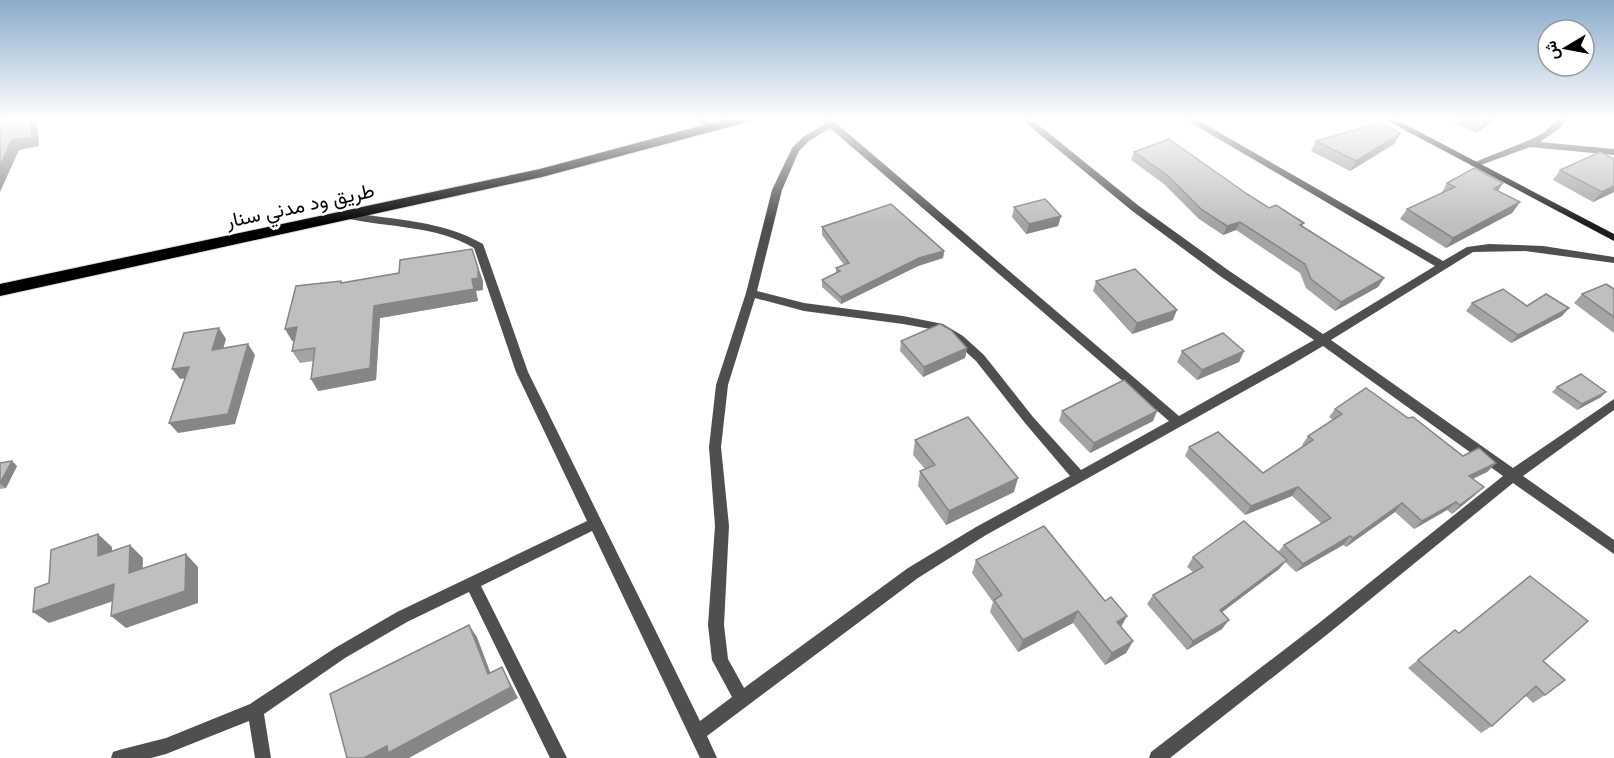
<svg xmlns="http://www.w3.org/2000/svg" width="1614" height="758" font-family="'Open Sans',Vazirmatn,sans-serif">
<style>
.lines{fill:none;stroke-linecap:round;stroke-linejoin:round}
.highway-casing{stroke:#dbdbdb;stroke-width:2}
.street{fill:#4f4f4f;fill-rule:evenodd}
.secondary{fill:#1c1c1c;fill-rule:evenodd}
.highway{fill:#000;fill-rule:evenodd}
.wall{fill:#a4a4a4}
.shaded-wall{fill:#868686}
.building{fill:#bfbfbf;stroke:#868686;stroke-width:1.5}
.labels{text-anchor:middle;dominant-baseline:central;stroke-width:5;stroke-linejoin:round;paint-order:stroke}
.street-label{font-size:20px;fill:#000;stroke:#fff}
</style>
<rect width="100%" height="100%" fill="#fff"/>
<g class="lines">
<defs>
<polygon id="highway" points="730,118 752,118 751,121 542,177 0,296 0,284 540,169"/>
</defs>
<!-- highway casing -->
<use href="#highway" class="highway-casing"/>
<!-- street -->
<g class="street">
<polygon points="696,118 705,118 713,129 709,132 706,131"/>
<path d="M820 118H830L1179 416 1314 340 1220 276 1131 210 1020 118H1030L1139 206 1228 270 1323 334 1435 266 1183 118H1194L1443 261 1467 247 1489 244 1543 246 1614 257V263L1525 251 1473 252 1331 340 1513 468 1614 399V410L1523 476 1614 540V554L1513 483 1329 633 1170 758H1149L1151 752 1319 623 1503 476 1323 346 1291 365 986 535 918 578 707 736 717 758H700L592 531 481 586 567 758H550L469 592 407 622 345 658 264 714 271 758H255L249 721 166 754 151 758H111L113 752 119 750 166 738 250 704 335 648 397 612 587 521 516 372 474 248C435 225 389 228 345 218V214L349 213C394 219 443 221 483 244L528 372 700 721 732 697 712 660 708 625 715 526 709 447 716 385 746 293 772 190 792 148 803 137 825 124ZM830 128 1169 421 1081 470 1033 417 984 355 963 336 943 324 903 316 804 303 757 291 782 190 799 151 809 141ZM755 298 804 311 903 324 936 330 955 342 976 361 1025 423 1070 476 976 527 908 568 744 688 728 659 724 625 729 526 721 447 728 385Z"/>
<polygon points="1559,118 1568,118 1559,129 1540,142 1614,149 1614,155 1530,147 1478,166 1472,166 1470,164 1532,139 1543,133"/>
</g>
<!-- secondary -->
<polygon class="secondary" points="1382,118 1393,118 1614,234 1614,241"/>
<!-- highway -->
<use href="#highway" class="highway"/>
</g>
<!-- wall -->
<g class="wall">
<polygon points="1452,118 1500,118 1496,119 1477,133 1450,121"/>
<polygon points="1400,134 1394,144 1350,171 1311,151 1316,141"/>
<polygon points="1134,152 1247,194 1269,208 1304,223 1302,226 1384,278 1378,287 1335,311 1306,288 1300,273 1236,230 1223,235 1199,219 1164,184 1131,160"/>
<polygon points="1560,170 1614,192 1593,202 1553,180"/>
<polygon points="1447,183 1498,191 1520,202 1512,213 1446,248 1400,219 1407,209 1441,194"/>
<polygon points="1014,207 1061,216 1058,226 1026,234 1012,217"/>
<polygon points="822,227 944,251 943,258 918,266 841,304 822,287 822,280 836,273 836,268 844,265 822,235"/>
<polygon points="483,281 483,290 476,291 478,301 380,318 376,380 318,391 313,361 300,363 292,351 294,341 292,341 342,283"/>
<polygon points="1096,281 1173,320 1132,334 1093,291"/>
<polygon points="1614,289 1614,333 1574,303 1582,294"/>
<polygon points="1472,303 1527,306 1562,316 1511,343 1466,311"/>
<polygon points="901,341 967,348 965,358 923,377 900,351"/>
<polygon points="1182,351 1244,351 1239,362 1197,380 1177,362"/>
<polygon points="1557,387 1601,397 1577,410 1552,392"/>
<polygon points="1335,409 1463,456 1496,463 1487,472 1473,479 1475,495 1452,514 1447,510 1414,529 1395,512 1346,547 1343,545 1296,572 1285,562 1279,569 1222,612 1222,629 1187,650 1147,604 1153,595 1193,572 1187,567 1193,557 1278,552 1284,545 1322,524 1292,496 1245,515 1185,456 1189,447 1263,473 1303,446 1302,445 1308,436 1333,420 1329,417"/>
<polygon points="1062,411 1153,421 1090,453 1059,421"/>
<polygon points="915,440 1014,492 946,525 918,486 920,471 925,469 913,455"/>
<polygon points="0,463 17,466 6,488 0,489"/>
<polygon points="976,560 1121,626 1133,641 1126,653 1105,665 1073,623 1018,652 990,612 993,602 972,573"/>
<polygon points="1455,630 1459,633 1543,661 1545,695 1533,703 1525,695 1492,726 1481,733 1408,668"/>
</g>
<!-- shaded-wall -->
<g class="shaded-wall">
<polygon points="30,118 33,118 37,123 39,146 19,150 0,192 0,166 12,140"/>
<polygon points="1490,118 1500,118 1496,119 1477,133 1483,123"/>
<polygon points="1400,134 1394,144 1350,171 1356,161"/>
<polygon points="1503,183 1496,194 1494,189"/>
<polygon points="1614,186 1614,192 1593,202 1602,192"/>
<polygon points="1520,202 1512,213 1446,248 1453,238"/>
<polygon points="1061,216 1058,226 1026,234 1029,224"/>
<polygon points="1240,222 1236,230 1223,235 1227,226"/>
<polygon points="472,249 483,281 483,290 476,291 478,301 380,318 376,380 318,391 311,379 374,306 472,279"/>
<polygon points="944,251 943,258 918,266 841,304 841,297 919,258"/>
<polygon points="1384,278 1378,287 1335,311 1341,302"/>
<polygon points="1569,308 1562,316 1511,343 1518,335"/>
<polygon points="1177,310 1173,320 1132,334 1137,323"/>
<polygon points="297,327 305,339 292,341 285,329"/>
<polygon points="219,328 226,339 220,360 212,350"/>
<polygon points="248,344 255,355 235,424 178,433 169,423"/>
<polygon points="967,348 965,358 923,377 924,367"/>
<polygon points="1244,351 1239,362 1197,380 1202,370"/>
<polygon points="189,367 196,377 180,379 172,369"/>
<polygon points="1606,392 1601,397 1577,410 1582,404"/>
<polygon points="1157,411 1153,421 1090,453 1094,443"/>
<polygon points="12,461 17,466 6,488 0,483"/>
<polygon points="1496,463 1487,472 1461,484 1469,476"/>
<polygon points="1018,478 1014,492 946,525 949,511"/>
<polygon points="1298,487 1292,496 1245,515 1251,506"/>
<polygon points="1484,487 1475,495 1452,514 1460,505"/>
<polygon points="1456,502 1447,510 1414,529 1422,521"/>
<polygon points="1402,503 1395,512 1346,547 1353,538"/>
<polygon points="98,534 112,547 112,568 98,556"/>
<polygon points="1350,536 1343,545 1296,572 1303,564"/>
<polygon points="130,545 143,558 142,586 129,573"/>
<polygon points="186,554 198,567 198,603 126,628 111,616"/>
<polygon points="1287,560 1279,569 1213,619 1220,610"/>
<polygon points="114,584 128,596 49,623 33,612"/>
<polygon points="1078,611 1073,623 1018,652 1023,640"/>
<polygon points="1127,616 1120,629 1117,622"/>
<polygon points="1229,620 1222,629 1187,650 1193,641"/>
<polygon points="469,625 477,637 495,685 488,674"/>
<polygon points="1133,641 1126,653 1105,665 1112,653"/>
<polygon points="502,667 518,698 409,758 364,758"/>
</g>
<!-- building -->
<g class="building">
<polygon points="7,118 30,118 32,137 12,140 0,166 0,120"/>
<polygon points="1472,118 1490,118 1483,123"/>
<polygon points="1382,122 1400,134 1356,161 1316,141"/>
<polygon points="1169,139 1247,194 1269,208 1276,205 1304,223 1300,225 1384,278 1341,302 1311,279 1305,264 1240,222 1227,226 1202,210 1167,175 1134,152"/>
<polygon points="1600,152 1614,159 1614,186 1602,192 1560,170"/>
<polygon points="1474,168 1503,183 1494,189 1520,202 1453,238 1407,209 1455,187 1447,183"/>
<polygon points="1045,199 1061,216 1029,224 1014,207"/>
<polygon points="891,204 944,251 919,258 841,297 822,280 840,271 836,268 849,263 822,227"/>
<polygon points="472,249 478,268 478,278 472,279 474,289 374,306 370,368 311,379 315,348 292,351 297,327 285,329 296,286 341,281 341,283 399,273 400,260"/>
<polygon points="1135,269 1177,310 1137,323 1096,281"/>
<polygon points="1606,284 1614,289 1614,317 1582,294"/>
<polygon points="1503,289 1527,306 1546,294 1569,308 1518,335 1472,303"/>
<polygon points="940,324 951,330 967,348 924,367 901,341"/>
<polygon points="219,328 212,350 248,344 228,414 169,423 189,367 172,369 184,333"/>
<polygon points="1223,333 1244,351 1202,370 1182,351"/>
<polygon points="1581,374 1606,392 1582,404 1557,387"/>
<polygon points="1124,380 1157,411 1094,443 1062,411"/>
<polygon points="1366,388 1408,418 1413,417 1463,456 1479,448 1496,463 1469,476 1484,487 1460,505 1456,502 1422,521 1402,503 1353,538 1350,536 1303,564 1284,545 1331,518 1298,487 1251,506 1189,447 1218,432 1263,473 1313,440 1308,436 1342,414 1335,409"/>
<polygon points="968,417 1018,478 949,511 920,471 935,465 915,440"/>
<polygon points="12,461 0,483 0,463"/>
<polygon points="1244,521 1287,560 1220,610 1229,620 1193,641 1153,595 1203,567 1193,557"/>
<polygon points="1044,526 1105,601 1111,597 1127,616 1117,622 1133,641 1112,653 1078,611 1023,640 994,600 1002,595 976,560"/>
<polygon points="98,534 98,556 130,545 129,573 186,554 185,591 111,616 114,584 33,612 35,588 49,583 51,550"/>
<polygon points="1530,576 1588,621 1543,661 1565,680 1545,695 1536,686 1492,726 1418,660 1455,630 1459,633"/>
<polygon points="469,625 488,674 502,667 511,687 388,753 387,746 364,758 347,758 330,694"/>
</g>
<!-- sky -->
<linearGradient id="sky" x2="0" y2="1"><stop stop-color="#8aabca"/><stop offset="0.53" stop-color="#fff"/><stop offset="1" stop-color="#fff" stop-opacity="0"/></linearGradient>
<rect width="1614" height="224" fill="url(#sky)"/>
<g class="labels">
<!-- street labels -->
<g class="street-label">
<text transform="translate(300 205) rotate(-12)">طريق ود مدني سنار</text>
</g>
</g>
<!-- north arrow -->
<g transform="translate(1566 48) rotate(260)"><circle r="28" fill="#ffffff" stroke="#999999" stroke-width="1.5"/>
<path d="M0-4.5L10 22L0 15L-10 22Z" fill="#000000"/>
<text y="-9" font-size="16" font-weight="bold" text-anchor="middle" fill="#000000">ش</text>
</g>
</svg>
